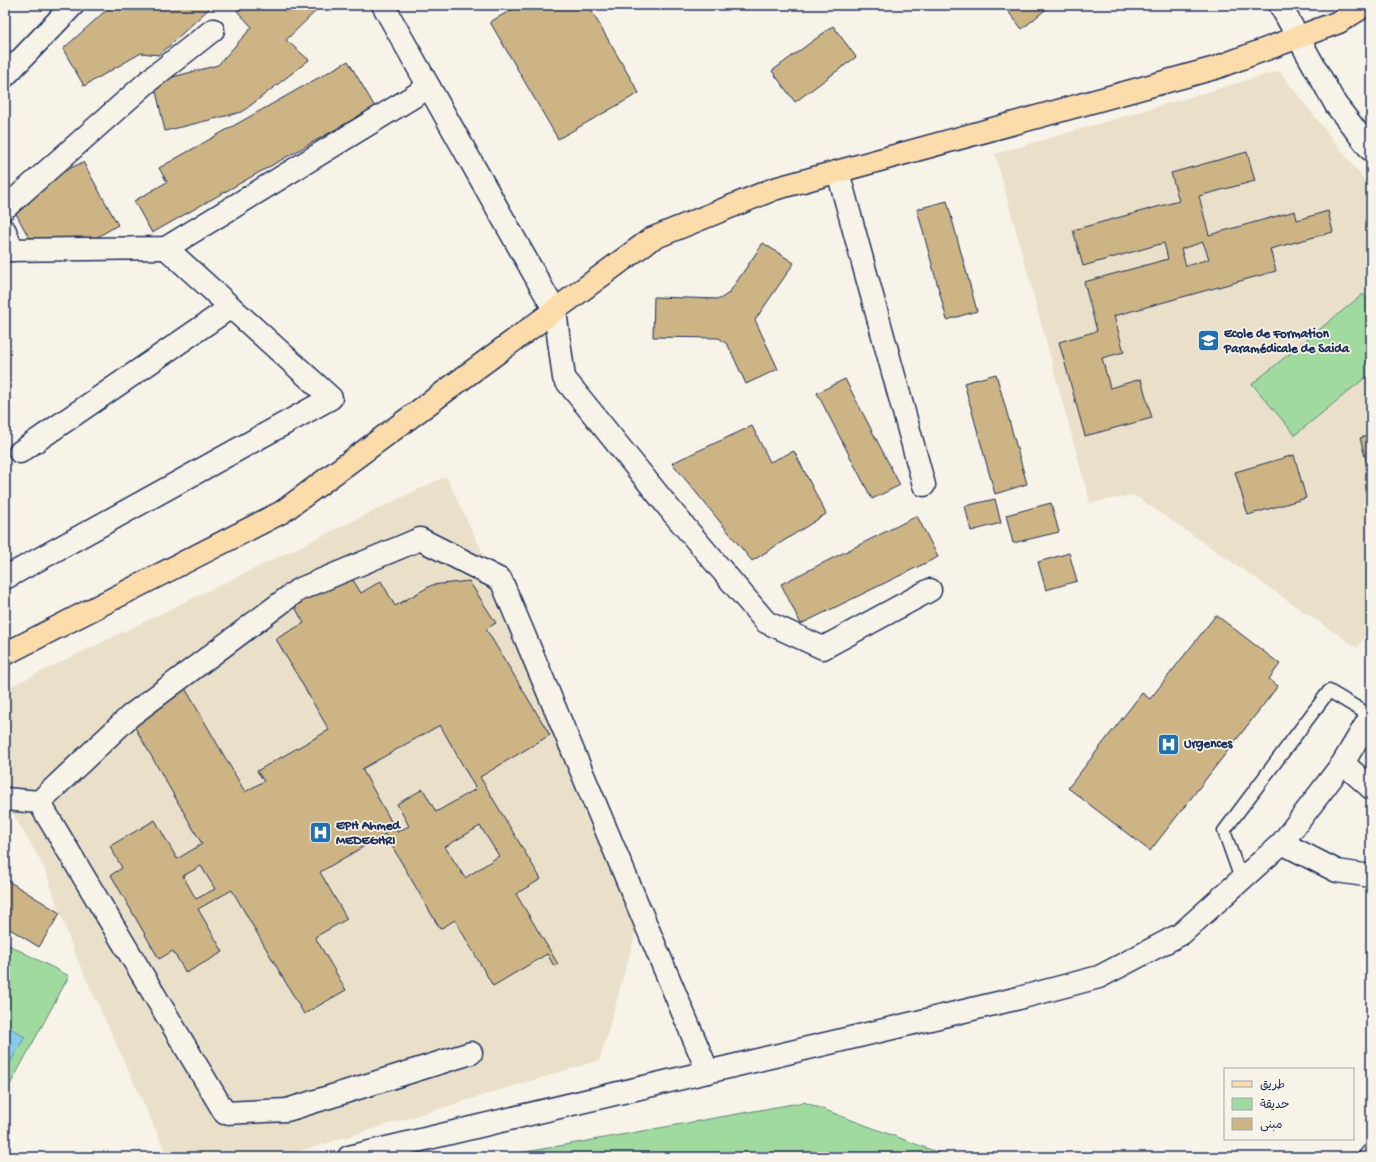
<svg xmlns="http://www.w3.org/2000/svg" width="1376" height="1162" font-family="'Gochi Hand','Playpen Sans Arabic',sans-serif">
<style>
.built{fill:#eae0ca}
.green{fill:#a1da9f;stroke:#5e847e}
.water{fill:#88cbe9;stroke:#5c8db1}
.building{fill:#cdb484;stroke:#1b2f5e;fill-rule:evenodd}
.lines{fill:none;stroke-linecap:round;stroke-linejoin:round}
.lane-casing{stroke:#1b2f5e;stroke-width:15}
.street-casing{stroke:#1b2f5e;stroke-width:25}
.primary-casing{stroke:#1b2f5e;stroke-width:25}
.lane{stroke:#f7f3e8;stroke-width:12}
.street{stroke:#f7f3e8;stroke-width:22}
.primary{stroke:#fddcac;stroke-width:22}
.labels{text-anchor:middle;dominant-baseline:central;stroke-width:3.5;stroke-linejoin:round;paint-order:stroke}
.poi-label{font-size:13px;font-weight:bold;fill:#1b2f5e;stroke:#f7f3e8;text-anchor:start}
</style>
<rect width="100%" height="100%" fill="#f7f3e8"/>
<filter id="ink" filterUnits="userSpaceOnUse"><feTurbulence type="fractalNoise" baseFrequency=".025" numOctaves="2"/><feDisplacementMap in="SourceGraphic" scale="8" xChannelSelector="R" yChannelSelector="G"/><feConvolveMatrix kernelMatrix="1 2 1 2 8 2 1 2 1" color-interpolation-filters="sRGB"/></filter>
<g filter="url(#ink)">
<!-- built -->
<g class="built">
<polygon points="1279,71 1371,188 1371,627 1357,648 1134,495 1090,503 995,154"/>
<polygon points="446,476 646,896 600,1060 281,1157 168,1157 74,952 44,867 5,800 5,689"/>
</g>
<!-- green -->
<g class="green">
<polygon points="1363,294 1371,304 1371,373 1295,435 1252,384"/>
<polygon points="5,943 69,976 5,1094"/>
<polygon points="804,1102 950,1157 498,1157"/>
</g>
<!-- water -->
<polygon class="water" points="5,1025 25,1037 5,1071"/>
<!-- building -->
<g class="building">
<polygon points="112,5 213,5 159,55 141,53 84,86 63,49"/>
<polygon points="243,5 322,5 286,40 309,60 242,112 165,131 154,82 218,65 252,27 237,11"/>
<polygon points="520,5 588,5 639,93 558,139 490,22"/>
<polygon points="1003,5 1051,5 1022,29"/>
<polygon points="833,26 856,57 795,102 772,71"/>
<polygon points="348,61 375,107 152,233 134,201 167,182 159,168"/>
<path d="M1247 152 1255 181 1199 196 1209 235 1295 211 1297 220 1328 211 1333 232 1270 249 1276 271 1114 316 1124 352 1102 358 1110 388 1141 379 1152 418 1085 436 1059 342 1097 331 1084 282 1168 259 1164 243 1083 266 1073 230 1179 201 1171 173ZM1203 242 1209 259 1186 266 1181 249Z"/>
<polygon points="83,162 118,225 94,239 29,238 14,210 55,176"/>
<polygon points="947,201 977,311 947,320 917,209"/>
<polygon points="763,243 794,263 755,320 778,369 746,384 728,345 719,338 653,337 654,297 720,299 729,293"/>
<polygon points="996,374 1027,484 995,494 964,383"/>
<polygon points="845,379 900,485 872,499 817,393"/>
<polygon points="752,426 770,462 794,451 826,514 752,561 672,463"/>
<polygon points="1371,435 1371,479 1360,438"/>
<polygon points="1294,455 1306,498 1248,515 1235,472"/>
<polygon points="995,499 1001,523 971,531 965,506"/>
<polygon points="1051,503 1059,532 1013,543 1006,515"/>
<polygon points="917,516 938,557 801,624 781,584"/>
<polygon points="1069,553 1077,581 1046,590 1038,562"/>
<path d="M348 572 361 593 381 581 395 606 432 585 469 581 496 623 486 629 550 735 480 777 541 879 516 894 558 964 554 966 547 954 493 986 455 920 440 929 385 834 320 872 347 919 315 937 346 990 304 1014 232 890 198 909 223 952 186 973 173 951 159 959 111 875 122 868 110 846 155 820 177 859 202 844 130 719 185 688 245 792 264 781 257 771 329 730 276 639 304 623 293 604ZM440 725 476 789 436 812 423 789 397 804 409 826 397 832 362 769ZM480 826 499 856 465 878 445 847ZM201 866 215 889 196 899 183 876Z"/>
<polygon points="1216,615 1280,664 1269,679 1278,686 1150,851 1068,788 1142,693 1150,699"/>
<polygon points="5,879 60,913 39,947 5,926"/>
</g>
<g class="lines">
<defs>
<polyline id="lane" points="1241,879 1224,831 1329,691 1371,716"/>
<g id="street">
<polyline points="383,5 555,311 564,378 673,513 766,622 823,648 930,590"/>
<polyline points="1280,5 1336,105 1371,150"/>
<polyline points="5,76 73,5"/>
<polyline points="838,172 924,485"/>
<polyline points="5,208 152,78 213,30"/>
<polyline points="5,231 12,250"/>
<polyline points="5,250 166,248 429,87"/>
<polyline points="20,452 231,307"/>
<polyline points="5,578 331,398 166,248"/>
<polyline points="1343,763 1371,788"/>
<polyline points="5,799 39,802 225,1113 287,1110 471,1053"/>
<polyline points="39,802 130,716 298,590 420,539 501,580 708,1072"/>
<polyline points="1282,843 1337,871 1371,876"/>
<polyline points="349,1157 1019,998 1099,977 1181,934 1282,843 1343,763 1371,716"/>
<polyline points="1370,1157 1371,1156"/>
</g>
<polyline id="primary" points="5,654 282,512 651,239 774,189 1215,68 1339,22 1366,5"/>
</defs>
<!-- lane casing -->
<use href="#lane" class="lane-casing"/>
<!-- street casing -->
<use href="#street" class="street-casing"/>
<!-- primary casing -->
<use href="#primary" class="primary-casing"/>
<!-- lane -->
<use href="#lane" class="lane"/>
<!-- street -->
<use href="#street" class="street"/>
<!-- primary -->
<use href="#primary" class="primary"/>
</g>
</g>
<!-- icons -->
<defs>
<symbol id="university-square" viewBox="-11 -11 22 22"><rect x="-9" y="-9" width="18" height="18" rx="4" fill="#1f6fb2" stroke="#f7f3e8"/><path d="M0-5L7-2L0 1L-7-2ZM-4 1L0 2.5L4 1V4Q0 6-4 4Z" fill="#fff"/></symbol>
<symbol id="hospital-square" viewBox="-11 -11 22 22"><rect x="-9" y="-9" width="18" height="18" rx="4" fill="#1f6fb2" stroke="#f7f3e8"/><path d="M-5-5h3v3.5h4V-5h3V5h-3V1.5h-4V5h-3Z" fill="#fff"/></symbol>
</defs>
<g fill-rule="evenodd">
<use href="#university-square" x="1196" y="328" width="25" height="25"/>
<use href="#hospital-square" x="1156" y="732" width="25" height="25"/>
<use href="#hospital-square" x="308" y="820" width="25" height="25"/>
</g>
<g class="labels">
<!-- poi labels -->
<g class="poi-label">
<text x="1224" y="334">Ecole de Formation<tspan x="1224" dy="15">Paramédicale de Saida</tspan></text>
<text x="1184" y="744">Urgences</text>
<text x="336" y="826">EPH Ahmed<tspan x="336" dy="15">MEDEGHRI</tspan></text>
</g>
</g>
<!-- margin -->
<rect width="1376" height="1162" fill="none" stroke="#f7f3e8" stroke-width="20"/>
<rect x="10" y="10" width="1356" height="1142" fill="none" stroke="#1b2f5e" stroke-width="1.5" filter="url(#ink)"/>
<!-- legend -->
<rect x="1224" y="1068" width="130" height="72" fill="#f7f3e8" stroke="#9fa5b1"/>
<rect x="1232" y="1081" width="20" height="6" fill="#fddcac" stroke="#9fa5b1"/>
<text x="1260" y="1088" font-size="12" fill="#1b2f5e">طريق</text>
<rect x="1232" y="1098" width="20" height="12" fill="#a1da9f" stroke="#9fa5b1"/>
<text x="1260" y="1108" font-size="12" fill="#1b2f5e">حديقة</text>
<rect x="1232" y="1118" width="20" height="12" fill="#cdb484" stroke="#9fa5b1"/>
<text x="1260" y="1128" font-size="12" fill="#1b2f5e">مبنى</text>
</svg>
